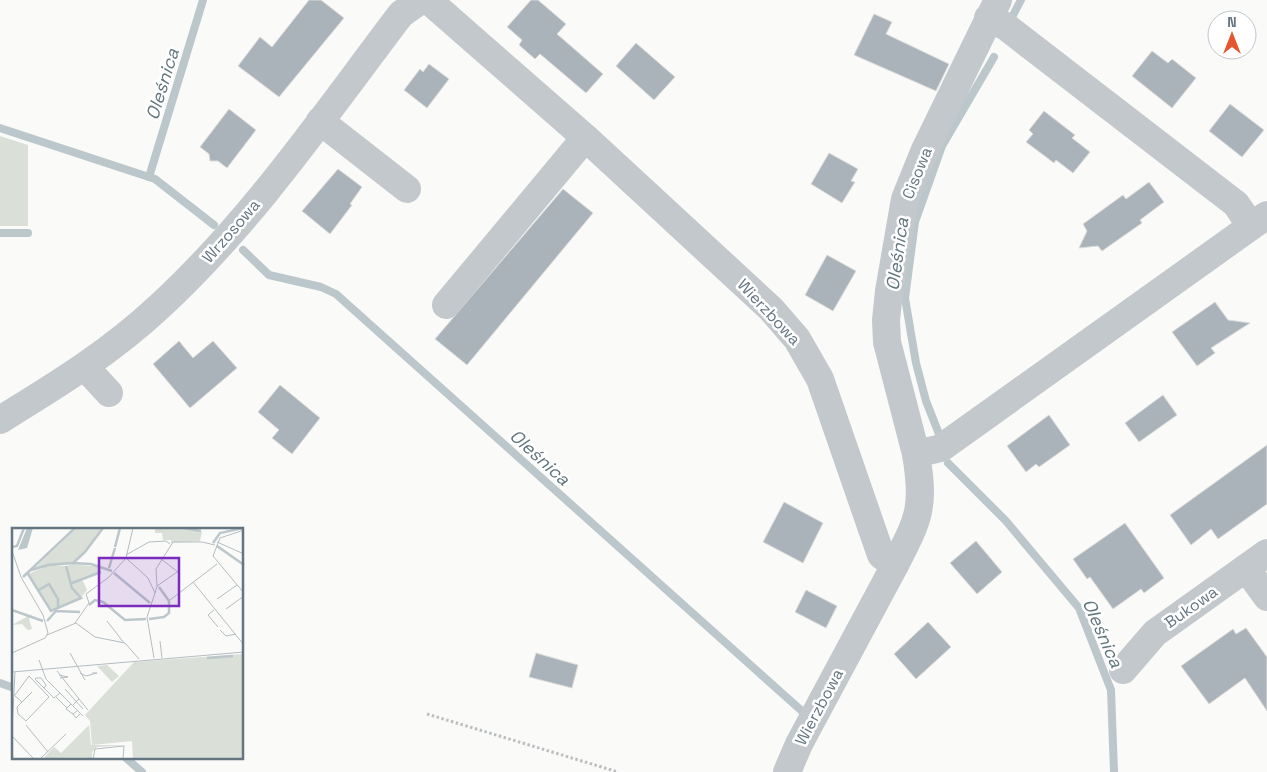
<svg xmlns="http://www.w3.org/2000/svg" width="1267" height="772" font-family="'Space Grotesk',sans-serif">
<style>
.green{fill:#dadfd7}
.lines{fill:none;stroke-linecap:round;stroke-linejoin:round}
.stream{stroke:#bbc7cb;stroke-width:8}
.building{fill:#aab3b9;stroke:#dcdcda}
.path{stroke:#bbbfc2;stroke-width:3;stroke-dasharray:2.5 2.5;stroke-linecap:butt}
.minor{stroke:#c3c8cc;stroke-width:28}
.labels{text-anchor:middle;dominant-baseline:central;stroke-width:5;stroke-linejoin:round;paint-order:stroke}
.street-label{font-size:16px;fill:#657683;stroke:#fff}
.water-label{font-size:18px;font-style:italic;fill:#60757c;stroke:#fff}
.inset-river{fill:none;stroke:#bbc7cb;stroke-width:2.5}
.inset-road{fill:none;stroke:#b5bdc2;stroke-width:1}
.view{fill:#7b2cbf;fill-opacity:0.15;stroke:#7b2cbf;stroke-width:2.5}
.inset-edge{fill:none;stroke:#657683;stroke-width:2.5}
</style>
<rect width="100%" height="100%" fill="#fafaf8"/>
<!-- green -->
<polygon class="green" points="0,136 28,145 28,226 0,226"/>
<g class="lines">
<!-- stream -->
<g class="stream">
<polyline points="1011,19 1021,0"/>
<polyline points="0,128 155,179 214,225"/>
<polyline points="149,177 203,0"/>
<polyline points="0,233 28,233"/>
<polyline points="243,250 269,275 321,287 336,294 803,712"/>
<polyline points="941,439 926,401 916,363 905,298 915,222 942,146 994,57"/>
<polyline points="948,463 1006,521 1079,608 1111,690 1114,772"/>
<polyline points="0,683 14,688"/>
<polyline points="126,758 142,772"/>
</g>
</g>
<!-- building -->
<g class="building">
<polygon points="309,0 321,0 344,18 279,97 238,66 260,37 272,47"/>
<polygon points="531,0 538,0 566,24 557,34 603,74 586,93 540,54 535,59 519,45 522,40 507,27"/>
<polygon points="874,14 892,22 886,34 949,64 936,91 854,55"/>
<polygon points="636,43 675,77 654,100 616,66"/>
<polygon points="1152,51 1168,63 1172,59 1196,78 1172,108 1132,76"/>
<polygon points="429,64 449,79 427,108 404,90 420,69 423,72"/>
<polygon points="1230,104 1264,130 1242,157 1209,131"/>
<polygon points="229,109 256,130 227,168 218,161 210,161 209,154 200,147"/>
<polygon points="1044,111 1075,135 1072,138 1090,152 1073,173 1056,160 1054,163 1026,142 1033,134 1029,130"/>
<polygon points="829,153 858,169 851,181 855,182 842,203 811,184"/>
<polygon points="338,169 362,187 350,204 352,205 330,234 302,211"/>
<polygon points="1149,182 1164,202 1140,220 1142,223 1102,251 1098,246 1079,248 1087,231 1083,224 1123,195 1126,199"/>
<polygon points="563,189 593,213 467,365 435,339"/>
<polygon points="827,255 856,271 833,311 805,295"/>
<polygon points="1215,302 1228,320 1250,323 1211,348 1215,353 1197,366 1172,332"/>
<polygon points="179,341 193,358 213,341 237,368 190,408 153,364"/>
<polygon points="280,385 320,418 292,454 272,438 279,430 258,412"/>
<polygon points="1163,395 1177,415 1139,442 1125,423"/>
<polygon points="1049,415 1070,445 1039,467 1036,464 1026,472 1007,446"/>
<polygon points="1267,445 1267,504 1218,539 1211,529 1191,545 1170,515"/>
<polygon points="784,502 823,523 803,563 763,542"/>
<polygon points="1125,523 1164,578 1144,593 1141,589 1113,609 1090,577 1087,579 1073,559"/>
<polygon points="976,541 1002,572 977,594 950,563"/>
<polygon points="806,590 837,606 826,628 795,612"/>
<polygon points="928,622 951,647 916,679 894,654"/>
<polygon points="1246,628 1267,657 1267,711 1245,678 1209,704 1181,666 1233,629 1236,634"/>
<polygon points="536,653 578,665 572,688 529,677"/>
</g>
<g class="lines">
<!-- path -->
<polyline class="path" points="427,714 618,772"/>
<!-- minor -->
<g class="minor">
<polyline points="428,0 588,140 771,309 797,339 820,379 881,555 895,565 799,744 787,772"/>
<polyline points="988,18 1005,26 1236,204 1251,226"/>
<polyline points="320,121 407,189"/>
<polyline points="446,305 585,138"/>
<polyline points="86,368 109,393"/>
<path d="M0 420C57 385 111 352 160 306 253 220 325 114 401 14L421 0"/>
<polyline points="916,454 887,342 886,320 889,291 905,199 924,152 998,0"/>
<path d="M895 565C919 518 925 508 916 454L941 448 1267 215"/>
<polyline points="1246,568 1267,597"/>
<polyline points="1123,670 1155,633 1267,553"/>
</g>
</g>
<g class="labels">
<!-- street labels -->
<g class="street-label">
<text transform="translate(917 173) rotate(-68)">Cisowa</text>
<text transform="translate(231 231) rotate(-49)">Wrzosowa</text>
<text transform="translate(769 312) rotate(47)">Wierzbowa</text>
<text transform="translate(1191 607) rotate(-35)">Bukowa</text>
<text transform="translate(819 707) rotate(-62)">Wierzbowa</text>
</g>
<!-- water labels -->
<g class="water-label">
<text transform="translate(162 84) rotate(-73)">Oleśnica</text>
<text transform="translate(897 254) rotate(-82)">Oleśnica</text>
<text transform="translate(540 457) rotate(42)">Oleśnica</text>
<text transform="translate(1103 633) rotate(66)">Oleśnica</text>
</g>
</g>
<!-- overview -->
<g transform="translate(12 528)">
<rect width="231" height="231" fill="#fafaf8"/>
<path d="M65 0H90L73 24 61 33 53 37 36 36 21 42ZM143 0H169L190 4 188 13 159 15V12H151L150 5H143ZM60 36 89 39V44L67 53H71L75 62 69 70 61 59 54 38ZM37 37 53 38 60 60 68 70 65 73 39 82 16 46ZM20 86 17 91 20 101 16 102 10 96 0 97ZM231 126V231H121L120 213 80 217 78 193 73 187 122 134ZM95 137 107 148 100 154 85 138ZM77 197 79 217H117L85 219 80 224V231H31L42 219 49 225Z" fill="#dadfd7"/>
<path d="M15 0H21L15 20 6 22Z" fill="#bbc7cb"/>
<path class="inset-river" d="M172 0 189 3M201 15 208 5 231 0M205 18 232 37M0 19 5 18 12 0M103 19 108 0M61 35 73 24 91 0M97 40 103 20M19 42 36 37 60 35 79 36 100 43M102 45 138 75M16 46 39 83 69 70 60 60 54 38M11 49 63 0M60 55 89 44M27 62 37 56 46 71V81M77 77 83 72 91 74 113 92 134 91M0 82 31 93M137 91 152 89 157 85V73L147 59M35 93 44 83 68 84M195 130 221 128"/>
<path class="inset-road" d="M121 0 114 30 136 50 143 65 135 89 142 130M232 2 208 10 201 28 232 65M205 14 232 26M0 23 9 49 31 87 36 105 33 110 0 125M114 27 137 14 154 13 158 16M149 31 166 44M181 54 232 117M145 58 144 41 161 14H190L203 17M143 65 145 58 168 42M205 71 225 57M158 72 205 36M214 81 232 68M202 82 196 87 206 99M95 93 112 115M63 95 77 75 74 66 97 49 114 30M208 102 214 108 224 106M35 107 64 95 83 109 113 115 127 131M148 113 150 130M58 125 73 152M27 132 34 151 71 188M45 143 67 171M0 144 232 124M68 145 74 148 85 145H80M47 147 56 149 48 150M32 160 34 157 29 150H24L23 151 42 170 48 165M53 161 71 181M2 167 10 174 20 164M3 167 17 148 37 169 14 193 6 186 5 179 10 174M44 169 55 180M59 176 54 181 61 186M60 178 67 171 76 182M65 183 61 186 64 190 69 185M14 197 36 224M0 203 3 144M0 208 22 231M28 231 54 206M81 231 83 221 112 218 111 231"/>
<path class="view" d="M87 30H167V78H87Z"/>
<rect width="231" height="231" class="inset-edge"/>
</g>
<!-- north arrow -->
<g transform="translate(1232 35)"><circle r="24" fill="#ffffff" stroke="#c1c8cd"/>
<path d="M0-4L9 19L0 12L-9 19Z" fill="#e4572e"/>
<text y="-8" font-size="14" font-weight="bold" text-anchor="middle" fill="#657683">N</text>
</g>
</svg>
